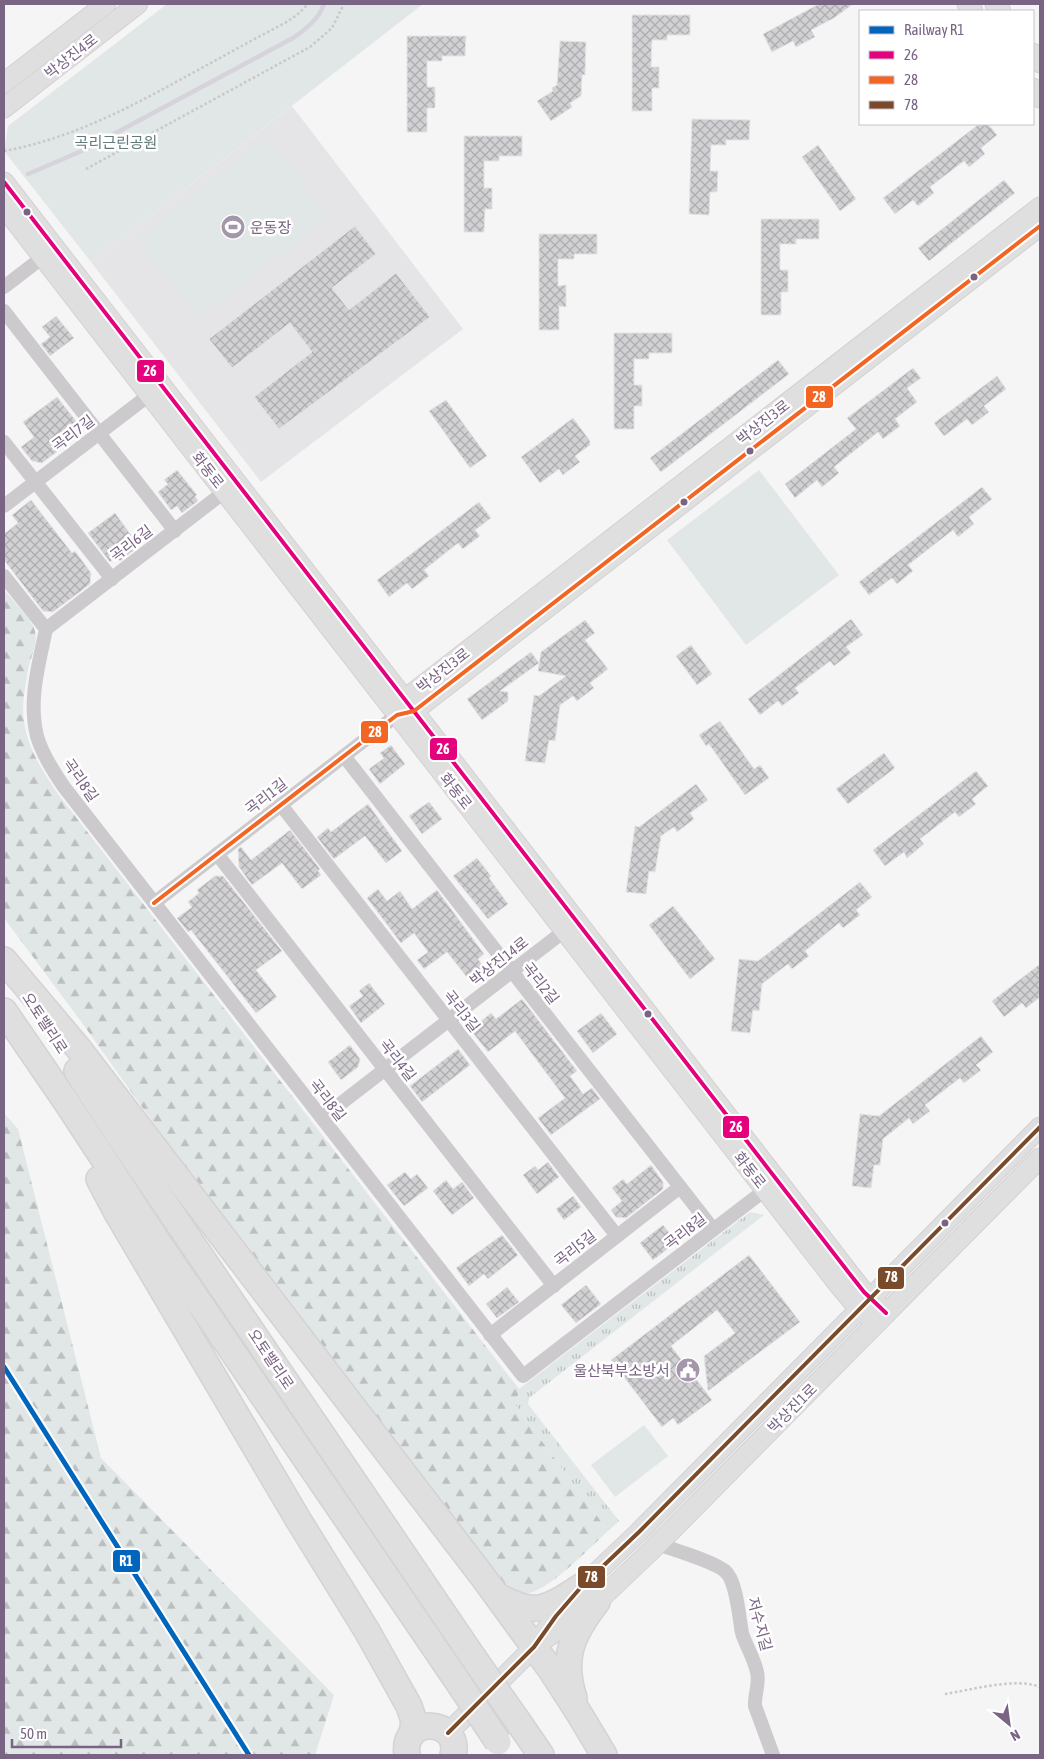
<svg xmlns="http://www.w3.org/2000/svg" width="1044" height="1759" font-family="'Asap Condensed','Noto Sans KR',sans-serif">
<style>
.built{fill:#e5e5e7}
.grass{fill:url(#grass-tufts)}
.forest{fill:url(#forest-firs)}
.green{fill:#e1e7e6}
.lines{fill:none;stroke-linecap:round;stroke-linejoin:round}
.stream{stroke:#d7d3dc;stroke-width:4.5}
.building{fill:url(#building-cross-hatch);stroke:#e4e4e4}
.secondary-casing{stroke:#d3d1d3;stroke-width:21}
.highway-casing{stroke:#d3d2d4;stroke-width:28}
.path{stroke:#c9c7ca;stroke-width:2.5;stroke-dasharray:2.5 2.5;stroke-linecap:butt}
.street{stroke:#cccacd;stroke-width:14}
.secondary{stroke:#e0dfe0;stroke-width:19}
.highway{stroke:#e0dfe0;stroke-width:25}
.highway-bridge-casing{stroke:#d3d2d4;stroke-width:28;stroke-linecap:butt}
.highway-bridge{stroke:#e0dfe0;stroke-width:25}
.bus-1-casing{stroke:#fff;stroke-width:8}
.bus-2-casing{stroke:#fff;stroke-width:8}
.bus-3-casing{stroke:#fff;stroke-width:8}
.bus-1{stroke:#e5007d;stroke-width:4}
.bus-2{stroke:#f26522;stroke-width:4}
.bus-3{stroke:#7a4b2a;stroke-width:4}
.rail-1-casing{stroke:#fff;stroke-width:9}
.rail-1{stroke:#0065bd;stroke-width:5}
.bus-dot{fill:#796484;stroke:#fff;stroke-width:2}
.labels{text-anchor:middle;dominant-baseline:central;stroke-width:5;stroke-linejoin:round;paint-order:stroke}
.street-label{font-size:15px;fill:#796484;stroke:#fff}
.park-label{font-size:15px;fill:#637b7b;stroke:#fff}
.poi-label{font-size:15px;fill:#796484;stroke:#fff;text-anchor:start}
.line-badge{stroke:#fff;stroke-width:2}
.badge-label{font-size:14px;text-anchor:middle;font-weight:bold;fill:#fff}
</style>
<defs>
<pattern id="grass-tufts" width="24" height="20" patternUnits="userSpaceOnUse" patternTransform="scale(1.25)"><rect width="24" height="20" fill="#e1e7e6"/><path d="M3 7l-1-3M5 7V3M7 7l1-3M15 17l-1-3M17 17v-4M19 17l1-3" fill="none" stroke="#bbbfc0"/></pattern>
<pattern id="forest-firs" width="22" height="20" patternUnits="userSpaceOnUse" patternTransform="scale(1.25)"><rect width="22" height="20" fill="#e1e7e6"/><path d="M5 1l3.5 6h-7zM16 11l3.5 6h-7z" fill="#bbbfc0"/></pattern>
<pattern id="building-cross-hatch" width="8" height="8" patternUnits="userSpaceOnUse" patternTransform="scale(1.25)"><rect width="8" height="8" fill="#d1d0d2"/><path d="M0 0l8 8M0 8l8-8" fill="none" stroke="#aeacb0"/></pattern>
</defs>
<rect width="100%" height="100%" fill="#f4f5f4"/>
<!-- built -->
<polygon class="built" points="292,106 463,329 261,482 91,262"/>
<!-- grass -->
<polygon class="grass" points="750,1212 764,1215 529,1398 528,1404 619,1521 608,1531 516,1406 519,1389"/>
<!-- forest -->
<g class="forest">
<path d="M4 589C10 598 32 620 34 628 39 642 31 656 28 669 26 683 23 697 23 711 24 743 41 769 58 794L519 1389 516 1406 608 1531C590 1547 547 1594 523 1594 517 1593 508 1588 502 1585L194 1180 80 1020 4 918Z"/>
<polygon points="4,1113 18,1129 101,1458 334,1695 315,1755 4,1755"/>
</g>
<!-- green -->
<g class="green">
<polygon points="167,4 423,4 91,262 4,151 8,126"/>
<polygon points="265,136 328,216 200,317 137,238"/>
<polygon points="759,470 839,575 746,645 667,540"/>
<polygon points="644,1425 668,1456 615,1497 591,1465"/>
</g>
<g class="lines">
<!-- stream -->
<path class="stream" d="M28 174 84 150 293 38C306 29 319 19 324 4"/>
</g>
<!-- building -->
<g class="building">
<polygon points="819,4 853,4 834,18 811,30 815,37 796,47 793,41 772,52 763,34"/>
<polygon points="632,15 690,15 690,35 667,35 667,40 652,40 651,67 659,67 659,88 652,88 652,111 632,111"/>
<polygon points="407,36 466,36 465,56 442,56 442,61 427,61 427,87 435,87 435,108 427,108 427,132 407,132"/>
<polygon points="560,41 586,42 585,75 582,75 581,96 570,103 572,107 551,121 537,101 553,91 552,88 557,85"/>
<polygon points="692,119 750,120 749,140 726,140 726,145 711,145 710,171 718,171 717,192 710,192 709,215 689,214"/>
<polygon points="979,124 988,124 997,135 981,148 985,154 969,167 964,161 930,187 934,193 918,206 913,200 895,214 883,198"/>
<polygon points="464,136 522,136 522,156 499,156 499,161 484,161 484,188 492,188 492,209 485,209 484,232 464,232"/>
<polygon points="818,145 856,199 840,211 802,157"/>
<polygon points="1004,180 1015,193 929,261 918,248"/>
<polygon points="761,219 819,219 819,239 796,239 796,244 780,244 780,270 788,270 788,292 781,292 781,315 761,315"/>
<polygon points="355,226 376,254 332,288 349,310 396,273 430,317 279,429 254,397 312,352 290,323 232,368 209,339"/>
<polygon points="539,234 597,234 597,254 574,254 574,259 558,259 558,286 566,285 566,307 559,306 559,330 539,330"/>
<polygon points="56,316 74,338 50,356 41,344 50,337 42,327"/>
<polygon points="614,333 672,333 672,353 649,353 649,359 634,359 634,385 642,385 642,406 634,406 634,429 614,429"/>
<polygon points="778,360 789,374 661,472 650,458"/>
<polygon points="913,368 921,378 907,388 917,402 895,419 900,426 883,439 878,432 834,467 839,473 822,487 817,480 795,498 785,484 856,429 847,418"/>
<polygon points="997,376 1006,389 984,406 989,412 972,425 967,419 944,436 934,423"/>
<polygon points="57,397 80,426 78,436 42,463 32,461 21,447 34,437 23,422"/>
<polygon points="446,400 487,456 470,468 429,411"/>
<polygon points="573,418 590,441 590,445 575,456 580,462 563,475 559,469 540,483 521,457"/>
<polygon points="177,470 197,495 195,496 198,501 182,513 177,506 171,510 158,492 168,484 164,480"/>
<polygon points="982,487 992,499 969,517 974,524 958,537 953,530 908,565 913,571 897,584 892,578 869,595 859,582"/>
<polygon points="31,500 72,553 75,551 91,573 90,584 53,612 43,611 4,560 4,534 18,523 12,515"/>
<polygon points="479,502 491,518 475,530 480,536 463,549 458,543 424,570 429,576 412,589 407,583 389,597 377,580"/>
<polygon points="115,513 139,546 120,561 116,557 110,562 88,533"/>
<polygon points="851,619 863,635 846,647 851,653 834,666 830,661 795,688 799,693 782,706 778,701 760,715 748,699"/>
<polygon points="585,620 595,633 585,640 608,669 590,683 594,688 577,701 573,696 560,705 555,741 549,740 545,763 525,761 534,695 539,696 566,676 538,671 541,652"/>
<polygon points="691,645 712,674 697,685 676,656"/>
<polygon points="531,652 539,663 500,691 508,692 508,701 482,720 467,699"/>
<polygon points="720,721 754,769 760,765 769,778 745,795 709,744 706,746 699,735"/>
<polygon points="391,745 405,764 380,784 369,769 384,758 380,753"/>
<polygon points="884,753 895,768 848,804 836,789"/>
<polygon points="976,771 988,786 972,799 976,804 959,817 955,812 920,839 924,844 907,858 904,852 885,866 873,850"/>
<polygon points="696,784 708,800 690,813 694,819 677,832 674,827 661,836 655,872 649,871 646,894 626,892 635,826 639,827"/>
<polygon points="429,802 442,819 422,834 409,816"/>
<polygon points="368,804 402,851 386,863 365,836 334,859 317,837 328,828 331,832"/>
<polygon points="290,830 320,869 318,871 321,875 302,889 282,863 252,885 239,867 238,849 241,847 251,860"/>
<polygon points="477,858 491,876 489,878 508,904 488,919 453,876"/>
<polygon points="215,876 223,876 282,951 256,970 277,997 256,1013 191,930 188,932 177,918 192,907 188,902 199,893 197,890"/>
<polygon points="860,882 872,897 856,910 860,915 843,928 839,923 805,951 809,956 792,969 788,964 762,984 759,1011 753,1010 750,1033 731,1031 739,959 758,961"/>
<polygon points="378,889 387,901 400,891 412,909 437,890 484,954 478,959 485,969 470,981 447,952 424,969 417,960 428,952 414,933 401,943 367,898"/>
<polygon points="673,906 715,959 690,979 649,925"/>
<polygon points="1040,964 1040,997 1026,1008 1022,1003 1004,1017 992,1001"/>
<polygon points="369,983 385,1004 361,1023 349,1006 363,996 359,991"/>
<polygon points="522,999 577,1071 570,1076 583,1094 592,1088 600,1099 551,1135 538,1118 565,1098 544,1070 515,1031 488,1052 473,1033 483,1025 480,1022 491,1013 496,1019"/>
<polygon points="601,1013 617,1034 593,1053 577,1031"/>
<polygon points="981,1036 993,1052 976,1065 981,1070 964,1083 960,1078 925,1105 930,1111 913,1124 909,1118 883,1139 880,1165 874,1165 871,1188 852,1186 860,1114 879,1116"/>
<polygon points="350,1045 360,1059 358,1067 341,1080 328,1062"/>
<polygon points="458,1049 470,1065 422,1102 410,1086"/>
<polygon points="548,1162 559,1177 537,1194 523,1175 535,1166 538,1170"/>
<polygon points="651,1165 663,1182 663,1189 626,1218 616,1217 611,1210 622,1201 612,1188 623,1179 627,1184"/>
<polygon points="405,1172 411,1179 417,1174 428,1188 404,1206 387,1185"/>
<polygon points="446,1180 453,1189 462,1182 474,1198 452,1215 433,1191"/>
<polygon points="573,1196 581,1207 564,1220 556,1209"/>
<polygon points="663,1225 677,1242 653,1260 640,1243"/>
<polygon points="502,1235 518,1255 488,1279 484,1274 469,1286 456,1268"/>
<polygon points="749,1255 800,1322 708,1391 704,1356 735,1333 717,1310 671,1346 712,1400 678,1425 673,1418 662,1427 611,1360"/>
<polygon points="586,1285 601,1304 576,1323 561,1305"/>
<polygon points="507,1287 519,1302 497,1318 486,1304"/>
</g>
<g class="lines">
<defs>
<g id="secondary">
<polyline points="967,4 973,11"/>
<polyline points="995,4 1001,11"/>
<polyline points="1033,53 1040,63"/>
<polyline points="4,83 106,4"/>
<polyline points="1033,88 1040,98"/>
<polyline points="4,108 138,4"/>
<polyline points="4,182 849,1273 864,1292 886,1313"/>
<polyline points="4,207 838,1284 853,1302 876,1323"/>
<polyline points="399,710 405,699 1040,207"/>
<polyline points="403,714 414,711 1040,226"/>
<polyline points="541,1642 597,1602 658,1544 1040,1158"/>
<polyline points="448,1733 534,1647 556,1616 582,1586 639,1532 1040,1127"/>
</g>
<g id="highway">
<polyline points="4,960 79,1049 483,1577 551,1670 580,1715 604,1755"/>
<polyline points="4,1011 67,1103 162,1248 454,1676"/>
<polyline points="77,1071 119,1136 473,1657"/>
<polyline points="99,1179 117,1213 299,1521 367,1631 409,1706 414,1721 412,1734"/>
<path d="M498 1596C536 1618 548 1608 582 1586"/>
<path d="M574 1698C561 1658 572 1634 597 1602"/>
<polyline points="517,1720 541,1755"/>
<path d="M407 1755C401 1714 462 1719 453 1755"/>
</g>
</defs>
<!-- secondary casing -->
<use href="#secondary" class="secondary-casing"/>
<!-- highway casing -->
<use href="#highway" class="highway-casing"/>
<!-- path -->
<g class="path">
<path d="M4 151C70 139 129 108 187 76 220 58 252 40 285 23L297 15 308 4"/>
<polyline points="86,169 310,47 332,28 344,4"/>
<path d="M945 1694C971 1690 1016 1677 1040 1687"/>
</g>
<!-- street -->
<g class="street">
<polyline points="4,287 43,257"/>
<polyline points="4,311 175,531"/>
<polyline points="4,442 112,579"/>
<polyline points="4,506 157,389"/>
<path d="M4 576 46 629C39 664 28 700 37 736 42 754 53 771 64 787L523 1376 765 1190"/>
<polyline points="46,629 232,486"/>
<polyline points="344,756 713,1229"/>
<polyline points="281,805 617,1236"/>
<polyline points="217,854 554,1286"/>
<polyline points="154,903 397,715"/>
<polyline points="322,1118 572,925"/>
<polyline points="490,1335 680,1187"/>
<path d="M658 1544C674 1550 713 1561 725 1571 737 1581 739 1618 742 1633 746 1646 754 1658 757 1672 760 1684 754 1695 755 1706L773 1755"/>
</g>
<!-- secondary -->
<use href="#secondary" class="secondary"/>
<!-- highway -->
<use href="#highway" class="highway"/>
<defs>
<g id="highway-bridge">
<polyline points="473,1657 517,1720"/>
<polyline points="454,1676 498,1742"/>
</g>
</defs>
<!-- highway-bridge casing -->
<use href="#highway-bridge" class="highway-bridge-casing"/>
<!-- highway-bridge -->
<use href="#highway-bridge" class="highway-bridge"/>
<defs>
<polyline id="bus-1" points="4,182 849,1273 864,1292 886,1313"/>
<polyline id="bus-2" points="154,903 397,715 414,711 1040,226"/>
<polyline id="bus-3" points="448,1733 534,1647 556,1616 582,1586 639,1532 1040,1127"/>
</defs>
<!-- bus-1 casing -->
<use href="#bus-1" class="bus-1-casing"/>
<!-- bus-2 casing -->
<use href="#bus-2" class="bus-2-casing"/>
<!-- bus-3 casing -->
<use href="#bus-3" class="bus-3-casing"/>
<!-- bus-1 -->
<use href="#bus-1" class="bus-1"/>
<!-- bus-2 -->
<use href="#bus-2" class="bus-2"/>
<!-- bus-3 -->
<use href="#bus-3" class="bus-3"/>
<defs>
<polyline id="rail-1" points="4,1367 249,1755"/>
</defs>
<!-- rail-1 casing -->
<use href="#rail-1" class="rail-1-casing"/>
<!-- rail-1 -->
<use href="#rail-1" class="rail-1"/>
</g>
<!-- icons -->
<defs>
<symbol id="stadium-disc" viewBox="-11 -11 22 22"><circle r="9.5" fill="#a497ab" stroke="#fff"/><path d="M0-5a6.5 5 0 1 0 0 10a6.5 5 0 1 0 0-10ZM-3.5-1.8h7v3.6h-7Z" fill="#fff"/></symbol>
<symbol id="civic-disc" viewBox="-11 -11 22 22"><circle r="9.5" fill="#a497ab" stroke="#fff"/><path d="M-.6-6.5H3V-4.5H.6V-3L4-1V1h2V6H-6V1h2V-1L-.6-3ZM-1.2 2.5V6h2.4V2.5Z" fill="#fff"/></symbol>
</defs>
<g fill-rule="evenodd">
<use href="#stadium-disc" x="219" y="213" width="28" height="28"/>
<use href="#civic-disc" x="674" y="1356" width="28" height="28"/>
</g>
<!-- markers -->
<g class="bus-dot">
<circle cx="27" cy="212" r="4.5"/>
<circle cx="974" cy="277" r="4.5"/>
<circle cx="750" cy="451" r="4.5"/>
<circle cx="684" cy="502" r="4.5"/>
<circle cx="648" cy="1014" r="4.5"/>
<circle cx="945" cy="1223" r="4.5"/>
</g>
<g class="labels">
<!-- street labels -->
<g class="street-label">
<text transform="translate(71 56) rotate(-38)">박상진4로</text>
<text transform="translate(763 422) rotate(-38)">박상진3로</text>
<text transform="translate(73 433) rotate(-37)">곡리7길</text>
<text transform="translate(208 470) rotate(52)">화동로</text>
<text transform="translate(131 543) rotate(-37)">곡리6길</text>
<text transform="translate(443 670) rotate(-38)">박상진3로</text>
<text transform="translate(81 780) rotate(55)">곡리8길</text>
<text transform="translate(456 791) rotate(52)">화동로</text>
<text transform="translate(266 796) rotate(-38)">곡리1길</text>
<text transform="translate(499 961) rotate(-38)">박상진14로</text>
<text transform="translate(541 983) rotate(52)">곡리2길</text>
<text transform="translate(462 1011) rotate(52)">곡리3길</text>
<text transform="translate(45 1023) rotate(57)">오토밸리로</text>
<text transform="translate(398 1060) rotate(52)">곡리4길</text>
<text transform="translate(328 1100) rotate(52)">곡리8길</text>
<text transform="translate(750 1170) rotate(52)">화동로</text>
<text transform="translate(685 1231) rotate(-38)">곡리8길</text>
<text transform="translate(575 1248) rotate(-38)">곡리5길</text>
<text transform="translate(271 1359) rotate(56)">오토밸리로</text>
<text transform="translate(792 1408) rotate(-45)">박상진1로</text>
<text transform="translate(760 1624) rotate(75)">저수지길</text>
</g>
<!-- park labels -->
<g class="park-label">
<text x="116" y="142">곡리근린공원</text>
</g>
<!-- poi labels -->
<g class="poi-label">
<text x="250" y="227">운동장</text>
<text x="670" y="1370" text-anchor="end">울산북부소방서</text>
</g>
</g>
<g class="line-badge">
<rect x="136" y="359" width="29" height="24" rx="5" fill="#e5007d"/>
<rect x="805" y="385" width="29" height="24" rx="5" fill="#f26522"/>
<rect x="360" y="720" width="29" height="24" rx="5" fill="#f26522"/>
<rect x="429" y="737" width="29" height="24" rx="5" fill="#e5007d"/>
<rect x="722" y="1115" width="28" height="24" rx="5" fill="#e5007d"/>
<rect x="877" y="1266" width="28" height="24" rx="5" fill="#7a4b2a"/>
<rect x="112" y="1549" width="29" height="24" rx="5" fill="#0065bd"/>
<rect x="577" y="1565" width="29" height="24" rx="5" fill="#7a4b2a"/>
</g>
<g class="badge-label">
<text x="150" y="376">26</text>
<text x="819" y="402">28</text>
<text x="375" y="737">28</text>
<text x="443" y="754">26</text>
<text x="736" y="1132">26</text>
<text x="891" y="1282">78</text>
<text x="126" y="1566">R1</text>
<text x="591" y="1582">78</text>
</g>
<!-- border -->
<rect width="1044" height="1759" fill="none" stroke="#796484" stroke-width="10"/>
<!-- legend -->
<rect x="859" y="10" width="175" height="115" fill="#ffffff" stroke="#c9c1ce"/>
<rect x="869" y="26" width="25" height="8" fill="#0065bd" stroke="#c9c1ce"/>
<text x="904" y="35" font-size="15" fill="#796484">Railway R1</text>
<rect x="869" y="51" width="25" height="8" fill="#e5007d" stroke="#c9c1ce"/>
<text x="904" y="60" font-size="15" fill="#796484">26</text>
<rect x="869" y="76" width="25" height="8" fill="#f26522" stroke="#c9c1ce"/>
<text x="904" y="85" font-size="15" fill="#796484">28</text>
<rect x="869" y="101" width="25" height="8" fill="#7a4b2a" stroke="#c9c1ce"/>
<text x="904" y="110" font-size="15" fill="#796484">78</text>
<!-- north arrow -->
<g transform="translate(1009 1724) rotate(151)" stroke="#ffffff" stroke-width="4" paint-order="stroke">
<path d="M0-4L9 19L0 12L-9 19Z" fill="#796484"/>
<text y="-8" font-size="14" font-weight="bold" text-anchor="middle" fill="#796484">N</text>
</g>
<!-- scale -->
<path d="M12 1739v8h109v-8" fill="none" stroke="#796484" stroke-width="2.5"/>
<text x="20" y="1739" font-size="15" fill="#796484" stroke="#ffffff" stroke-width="4" paint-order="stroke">50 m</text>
</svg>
